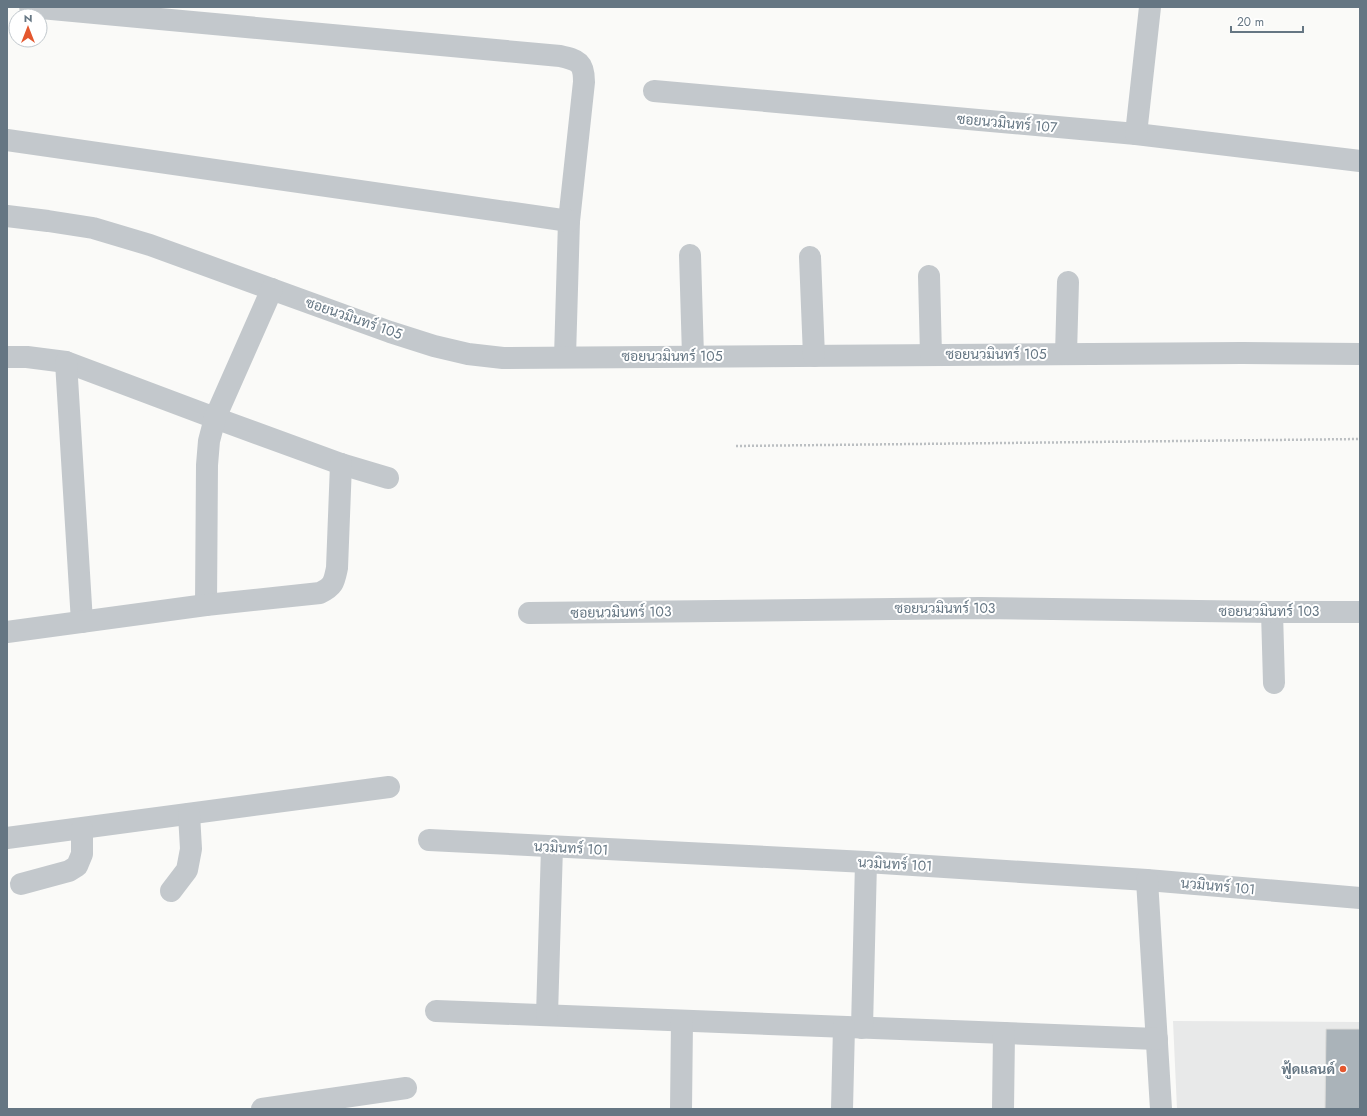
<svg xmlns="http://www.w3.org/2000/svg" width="1367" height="1116" font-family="Jost,Sarabun,sans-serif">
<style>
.built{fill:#e8e9e9}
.building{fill:#aab3b9;stroke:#dcdcda}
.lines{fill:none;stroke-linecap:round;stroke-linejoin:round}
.path{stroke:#bbbfc2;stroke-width:2.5;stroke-dasharray:2 2;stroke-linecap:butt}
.minor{stroke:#c3c8cc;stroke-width:22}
.poi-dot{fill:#e4572e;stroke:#fff;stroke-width:1.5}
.labels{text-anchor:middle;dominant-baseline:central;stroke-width:4;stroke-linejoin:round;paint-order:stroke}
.street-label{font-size:14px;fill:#657683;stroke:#fff}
.poi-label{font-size:14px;font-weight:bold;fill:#657683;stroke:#fff;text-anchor:end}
</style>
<rect width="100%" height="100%" fill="#fafaf8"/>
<!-- built -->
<polygon class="built" points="1173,1021 1360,1022 1360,1109 1177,1109"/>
<!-- building -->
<polygon class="building" points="1326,1029 1360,1029 1360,1109 1325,1109"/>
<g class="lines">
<!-- path -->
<polyline class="path" points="736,446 1360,439"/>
<!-- minor -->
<g class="minor">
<path d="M30 7 560 56C578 60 584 62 584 82L569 221 565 357"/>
<polyline points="654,91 1136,134 1360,161"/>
<polyline points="1136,134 1150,7"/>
<polyline points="7,140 569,221"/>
<polyline points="7,216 48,221 93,228 150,245 390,332 434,346 468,354 503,358 1242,353 1360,354"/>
<polyline points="690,255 693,356"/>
<polyline points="810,257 814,356"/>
<polyline points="929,276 931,355"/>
<polyline points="1066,354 1068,282"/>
<polyline points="7,357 27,357 66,362 215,418 341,464 388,478"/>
<polyline points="66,362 82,622"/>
<polyline points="206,605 207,465 209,441 215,418 272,289"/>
<polyline points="1272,612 1274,683"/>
<polyline points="529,613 980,608 1272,612 1360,612"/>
<path d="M7 632 206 605 320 593C334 586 334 582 337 568L341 464"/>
<polyline points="7,838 389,787"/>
<polyline points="429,840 866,862 1147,880 1360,898"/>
<polyline points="1147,880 1161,1109"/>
<polyline points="21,884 69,871 77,866 82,854 82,829"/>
<polyline points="171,891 187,870 191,849 189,814"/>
<polyline points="436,1011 1157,1039"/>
<polyline points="547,1015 552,847"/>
<polyline points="862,1028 866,862"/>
<polyline points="262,1109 406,1088"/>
<polyline points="681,1109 682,1021"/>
<polyline points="842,1109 844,1027"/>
<polyline points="1003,1109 1004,1033"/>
</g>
</g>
<!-- markers -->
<circle class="poi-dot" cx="1343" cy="1069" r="4"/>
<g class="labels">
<!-- street labels -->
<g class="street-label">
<text transform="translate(1007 123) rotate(5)">ซอยนวมินทร์ 107</text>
<text transform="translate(354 318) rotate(19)">ซอยนวมินทร์ 105</text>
<text x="996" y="354">ซอยนวมินทร์ 105</text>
<text x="672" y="356">ซอยนวมินทร์ 105</text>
<text x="945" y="608">ซอยนวมินทร์ 103</text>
<text x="1269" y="611">ซอยนวมินทร์ 103</text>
<text transform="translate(621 612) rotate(-1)">ซอยนวมินทร์ 103</text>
<text transform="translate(571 848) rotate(3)">นวมินทร์ 101</text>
<text transform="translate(895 864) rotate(3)">นวมินทร์ 101</text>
<text transform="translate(1218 886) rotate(5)">นวมินทร์ 101</text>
</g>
<!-- poi labels -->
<g class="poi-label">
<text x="1335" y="1069">ฟู้ดแลนด์</text>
</g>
</g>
<!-- border -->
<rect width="1367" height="1116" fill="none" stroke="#657683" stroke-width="16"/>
<!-- north arrow -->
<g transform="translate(28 28)"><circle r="19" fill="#ffffff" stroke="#c1c8cd"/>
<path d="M0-3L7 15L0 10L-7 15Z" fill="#e4572e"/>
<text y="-6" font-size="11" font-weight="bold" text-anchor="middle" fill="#657683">N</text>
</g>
<!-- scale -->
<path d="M1231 26v6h72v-6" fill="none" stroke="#657683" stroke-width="2"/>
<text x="1237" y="26" font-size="12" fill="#657683" stroke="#ffffff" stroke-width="3" paint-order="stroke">20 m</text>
</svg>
